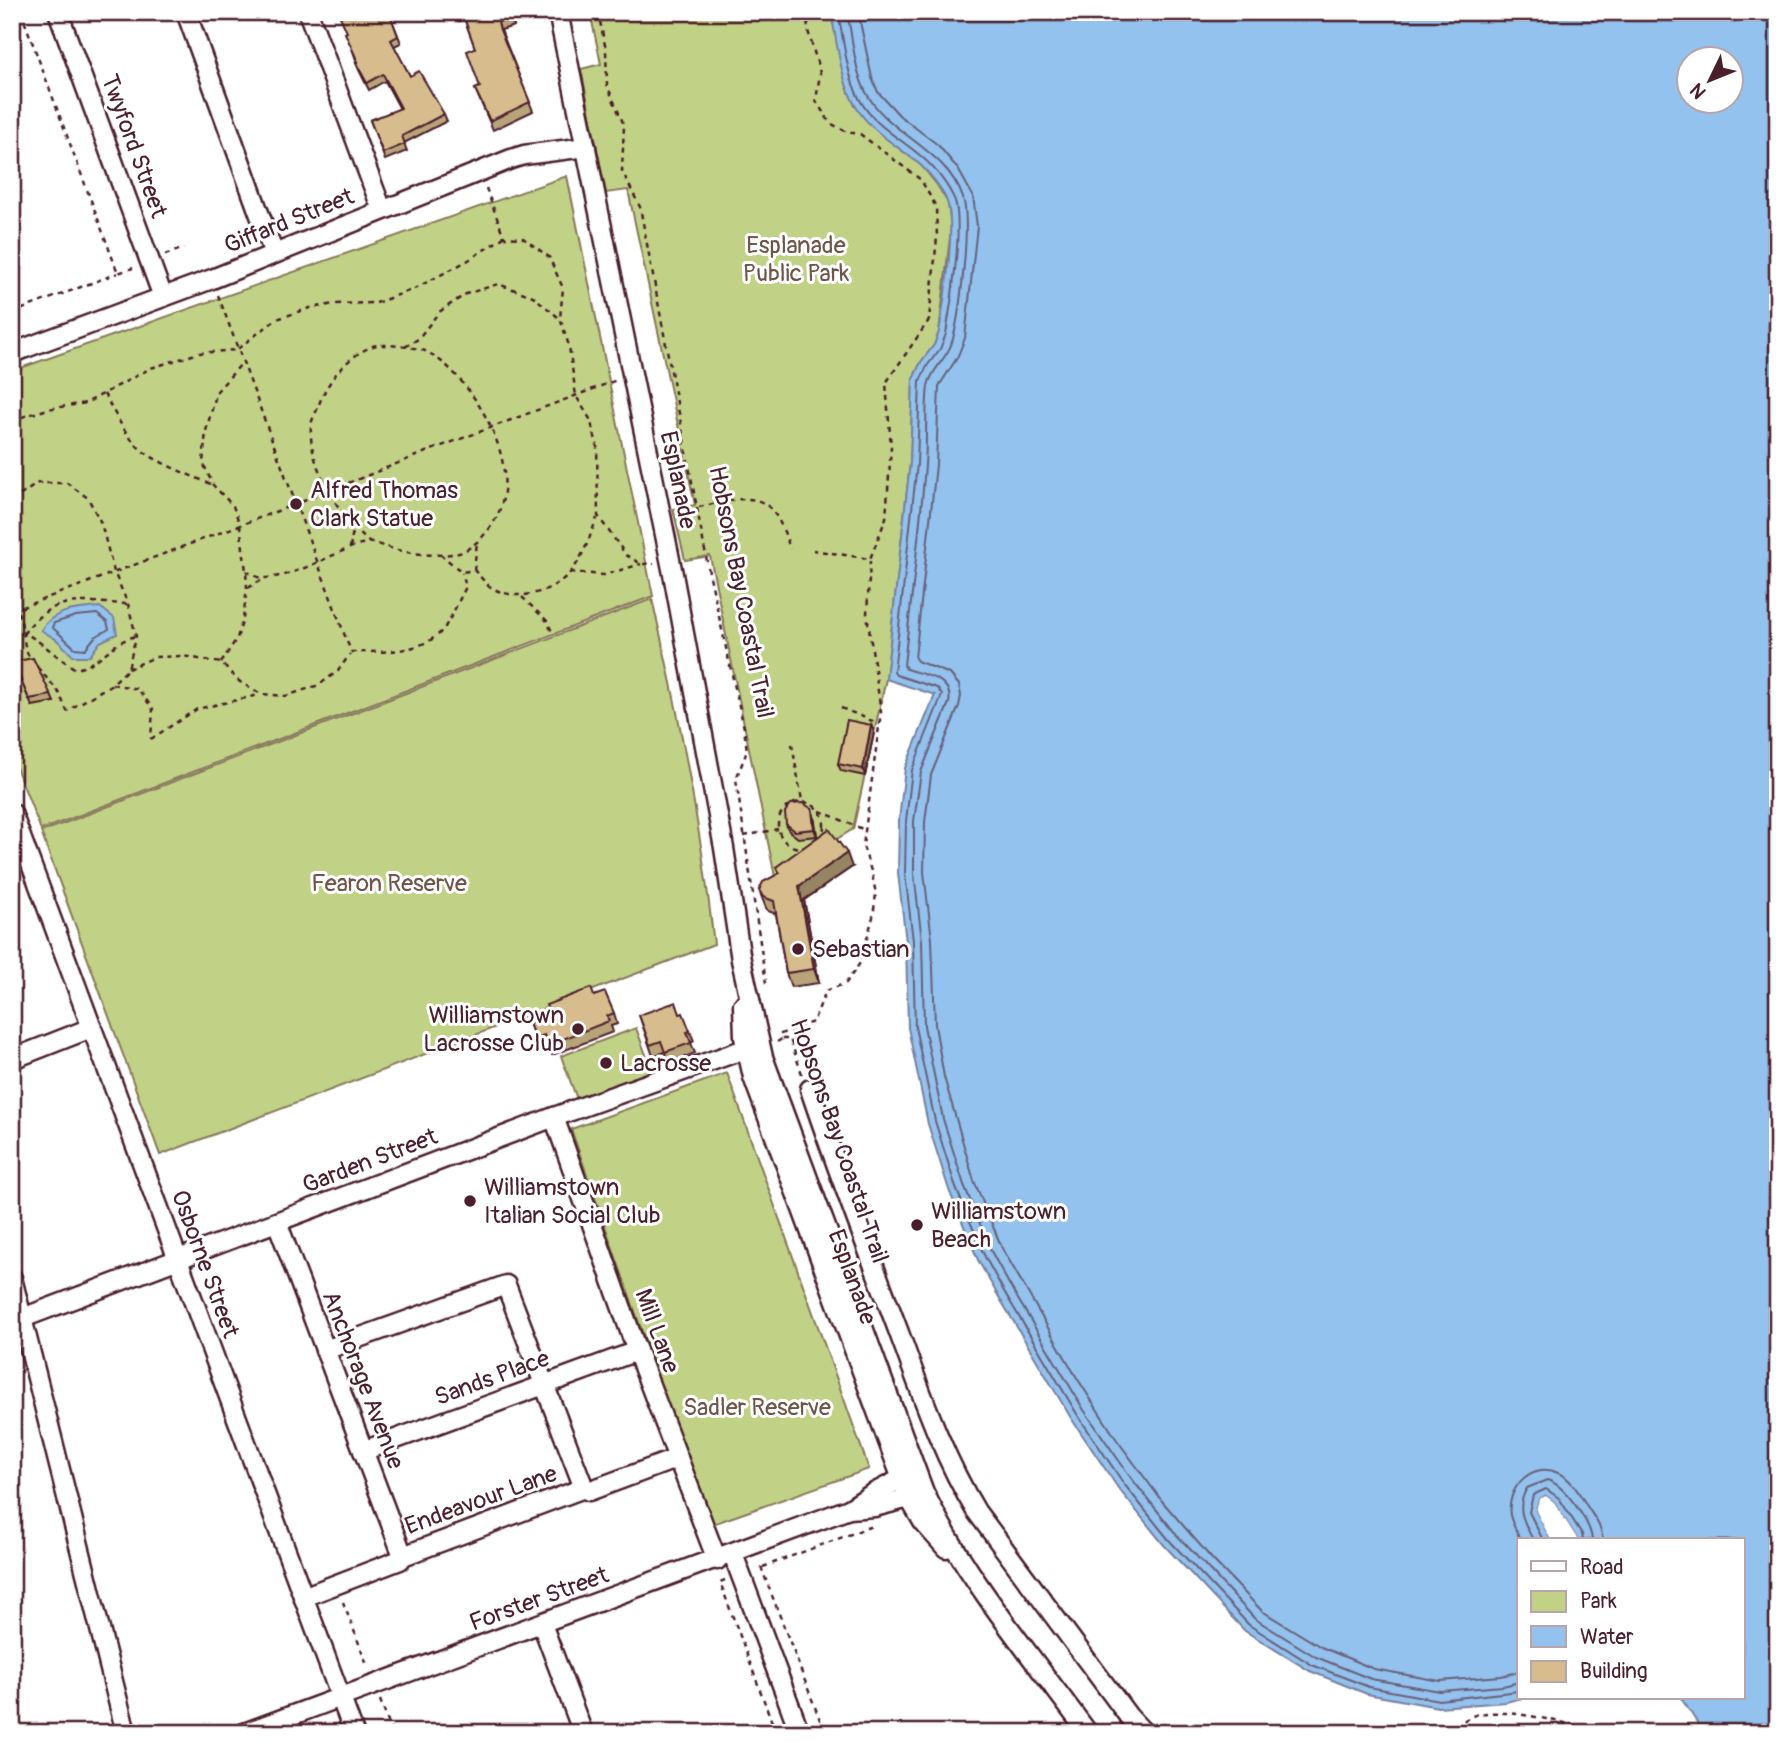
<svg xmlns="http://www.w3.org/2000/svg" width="1790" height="1745" font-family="Pangolin,sans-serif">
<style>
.green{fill:#c1d287;stroke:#867859;stroke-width:2}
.water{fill:#93c2ee;stroke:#7681a0;stroke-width:2;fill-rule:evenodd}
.pier{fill:#fff}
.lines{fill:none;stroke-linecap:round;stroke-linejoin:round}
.shore{stroke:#676079;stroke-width:2}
.minor-casing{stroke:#4a1f2b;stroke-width:23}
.path{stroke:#4a1f2b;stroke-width:2.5;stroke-dasharray:5 5;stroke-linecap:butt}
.minor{stroke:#fff;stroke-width:18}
.wall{fill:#b9a379;stroke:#4a1f2b;stroke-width:2}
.shaded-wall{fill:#968463;stroke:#4a1f2b;stroke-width:2}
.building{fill:#d7bd8d;stroke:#4a1f2b;stroke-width:2}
.poi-dot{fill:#4a1f2b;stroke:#fff;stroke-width:2.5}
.labels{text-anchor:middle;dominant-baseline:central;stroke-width:6;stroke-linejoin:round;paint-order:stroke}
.street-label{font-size:24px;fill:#4a1f2b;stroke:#fff}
.park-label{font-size:24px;fill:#6e5547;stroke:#fff}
.poi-label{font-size:24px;fill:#4a1f2b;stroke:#fff;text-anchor:start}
</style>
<rect width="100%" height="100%" fill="#fff"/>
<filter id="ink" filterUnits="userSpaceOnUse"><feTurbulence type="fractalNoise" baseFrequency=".0143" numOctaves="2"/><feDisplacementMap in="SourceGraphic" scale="14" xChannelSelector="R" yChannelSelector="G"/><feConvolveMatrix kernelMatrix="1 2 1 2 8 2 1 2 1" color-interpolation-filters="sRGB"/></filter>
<g filter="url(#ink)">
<!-- green -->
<g class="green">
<polygon points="590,12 831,12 847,87 855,106 883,136 921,165 937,185 948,203 951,228 939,332 934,345 921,362 913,379 910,463 886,679 853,829 775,877 710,556 685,560 673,509 695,505 628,190 606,193 581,69 601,64"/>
<polygon points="567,176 653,596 41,830 12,757 12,371"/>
<path d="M652 599C679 712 701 828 714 944L160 1155 41 832Z"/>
<polygon points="636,1028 652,1071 577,1099 561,1056"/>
<polygon points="727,1073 869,1469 710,1525 571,1129"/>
</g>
<!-- water -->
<g class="water">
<path d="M831 12H1778V1733H1704L1681 1698H1743V1540H1578L1554 1502 1546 1496 1539 1499 1536 1511 1551 1540H1519V1698H1522L1506 1702 1438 1707 1367 1694 1310 1671 1245 1631 1164 1545 1118 1488 1071 1418 996 1292 978 1260 949 1190 928 1124 908 1028 906 942 898 873 899 820 905 768 935 695 886 679 910 463 913 379 921 362 934 345 939 332C944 303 955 232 948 205 944 190 929 172 917 162 896 145 869 130 855 105 840 78 837 42 831 12ZM1688 60H1730V102H1688Z"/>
<path d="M100 607 114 618 117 634 100 642 90 656H73L57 640 41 630C54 609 77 609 100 607Z"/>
</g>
<!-- pier -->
<polygon class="pier" points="1546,1496 1554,1502 1578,1540 1574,1540 1546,1500 1542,1502 1540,1510 1554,1540 1551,1540 1536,1511 1539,1499"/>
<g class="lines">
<!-- shore -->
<g class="shore">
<path d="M838 12C844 41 846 74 860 100 874 126 902 139 923 158 935 168 949 186 955 201 963 226 951 306 946 334L940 349 927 366 920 381 917 464 894 672 896 675 937 688 942 695 912 770 906 821 905 873 913 941 915 1027 935 1121 956 1188 985 1257 1002 1288 1077 1414 1124 1484 1169 1540 1249 1625 1312 1665 1369 1687 1439 1700 1519 1691"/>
<path d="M847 12C853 39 854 75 870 99 895 137 947 151 963 198 971 222 960 320 951 345 946 359 931 370 928 386 925 412 927 439 925 465 920 532 911 599 904 665L906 669C924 675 954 678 949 703L921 772 914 821V873L922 941 924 1026 943 1119 964 1185 992 1253 1009 1284 1084 1410 1131 1478 1176 1534 1255 1619 1316 1657 1371 1679 1440 1691 1503 1686 1519 1682"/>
<polyline points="858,12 872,78 878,92 900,116 938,145 958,169 973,196 977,226 965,338 957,358 939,386 936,465 915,658 917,661 950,674 959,685 961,696 959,706 931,775 925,822 924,872 932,940 935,1025 944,1077 974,1181 1002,1248 1077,1378 1117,1440 1162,1501 1212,1559 1262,1611 1321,1647 1374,1669 1440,1681 1501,1676 1519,1672"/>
<polygon points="97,614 107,622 109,629 95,637 85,649 75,648 52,627 54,623 76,616"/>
<path d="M1521 1540C1517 1532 1512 1524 1510 1515 1506 1489 1531 1460 1558 1473 1572 1479 1579 1493 1587 1506 1594 1517 1602 1527 1603 1540"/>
<path d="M1533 1540C1524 1522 1515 1508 1527 1488L1547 1480C1564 1484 1591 1523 1592 1540"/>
<polyline points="1543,1540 1529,1512 1533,1495 1546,1489 1559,1498 1582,1534 1583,1540"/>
</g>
<defs>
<g id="minor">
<polyline points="58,12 163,297"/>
<polyline points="186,12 274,254"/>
<polyline points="308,12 382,210"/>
<path d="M558 12 673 574 724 848 741 960 763 1057 924 1492C966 1579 1031 1655 1088 1733"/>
<polyline points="12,353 212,279 511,159 524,155 586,147"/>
<polyline points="12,813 354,1733"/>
<polyline points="743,1005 744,1037 753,1077 909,1498 923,1522 946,1548"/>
<polyline points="12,1059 91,1028"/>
<path d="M810 1089C837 1170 868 1250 898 1330 921 1392 942 1455 976 1511L1129 1717 1144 1733"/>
<polyline points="554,1117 637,1351 717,1560"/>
<polyline points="277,1222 403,1556"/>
<polyline points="12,1278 126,1733"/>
<polyline points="12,1322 554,1117 759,1044"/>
<polyline points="325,1350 506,1285 584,1488"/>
<polyline points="363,1451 637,1351"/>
<polyline points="849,1509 874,1507 909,1498"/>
<polyline points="733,1554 800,1733"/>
<polyline points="303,1597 400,1560 403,1556 584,1488 589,1491 678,1458"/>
<polyline points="542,1624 583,1733"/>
<polyline points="244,1733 849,1509 872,1494 901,1479"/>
</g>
</defs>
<!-- minor casing -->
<use href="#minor" class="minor-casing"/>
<!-- path -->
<g class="path">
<polyline points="21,12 118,273 133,268"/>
<polyline points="598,12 606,50 607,85 624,125 622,171 640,207 709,572 744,728 747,751 736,779 766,983"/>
<polyline points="811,12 807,27 820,73 816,101 830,123 847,132 860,134 921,180 936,207 937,237 929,320 886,383 891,447 886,518 870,559 813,550"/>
<polyline points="486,188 504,237 523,238 549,257 563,288 560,318 569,346 576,396 590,419 597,444 598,516 626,555 641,564 654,564"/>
<polyline points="165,255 184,248"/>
<polyline points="218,295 351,652"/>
<polyline points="12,313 118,273"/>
<polyline points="405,347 418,339 439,312 466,294 498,284 533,296 559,318"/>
<path d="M104 394C115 413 126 438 144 452 165 466 190 475 213 485"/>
<polyline points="12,420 48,409 86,403 151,368 199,353 236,350 277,319 310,308 335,304 376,303 414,289 467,261 504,237"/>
<polyline points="12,501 38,483 67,483 88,498 101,523 114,572 128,604 136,636 128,669 112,684 67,711 58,691 37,667"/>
<path d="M699 507C754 495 771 488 790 549"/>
<polyline points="350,548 353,530"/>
<path d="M440 554 462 572 474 570C480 576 487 586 494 589 520 602 550 593 570 573 583 558 590 536 597 518"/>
<polyline points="474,570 477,542"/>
<path d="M246 571C252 574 259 579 265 578 300 576 332 552 365 543 373 541 382 546 390 548 410 554 438 557 459 553 468 550 478 542 484 535 531 485 488 405 447 366 441 361 432 354 425 351 416 347 382 343 373 346 346 357 327 381 318 407 316 413 311 420 311 427 308 465 341 519 369 542"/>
<polyline points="570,572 604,575 641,564"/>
<polyline points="248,588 263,579"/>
<polyline points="522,597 547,621 553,634"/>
<path d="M12 604C27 618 19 644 31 659"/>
<path d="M127 604C83 603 55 592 24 633 43 642 57 658 76 669 100 664 111 642 136 636"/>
<polyline points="12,611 296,504 426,452 617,380"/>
<path d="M351 652C380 652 426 654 445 627 453 614 459 600 466 587L462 573"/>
<polyline points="221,663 237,638 243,619 247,588 246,571 240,525 233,506 213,485 203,463 206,431 217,391 242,363"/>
<polyline points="128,669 155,657 183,656 221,663 240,682 261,694 286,696 319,685 338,671 350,654"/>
<polyline points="112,684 138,689 153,709 151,739"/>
<polyline points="841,708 880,724"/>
<polyline points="151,739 197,709 259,695"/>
<polyline points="792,744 802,801"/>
<circle cx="801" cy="825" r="23"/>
<polyline points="820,811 865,830"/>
<polyline points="744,836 778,829"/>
<polyline points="798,1027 813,1022 826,991 846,983 860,963 873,917 876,894 872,874 863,846 881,712 867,614 870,561"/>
<polyline points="782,1039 790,1039 802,1074"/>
<polyline points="777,1042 782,1039 781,1034 798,1027 810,1066 817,1072"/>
<polyline points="761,1567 825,1733"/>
<polyline points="763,1567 872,1526"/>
<polyline points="725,1580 720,1582 776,1733"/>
<polyline points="343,1602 368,1667"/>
<polyline points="380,1700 392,1733"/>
<polyline points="1397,1733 1400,1728"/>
<path d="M1448 1733C1454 1728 1462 1721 1470 1717 1502 1703 1574 1727 1610 1733"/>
</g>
<!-- minor -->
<use href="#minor" class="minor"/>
</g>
<!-- wall -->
<g class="wall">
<polygon points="389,12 401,43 394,46 410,76 444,114 447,121 404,143 407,151 385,160 370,120 400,109 385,81 369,90 359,70 356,63 357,63 347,33"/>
<polygon points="456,12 509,12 514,26 501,30 533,111 493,130 475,89 480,87 475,48 464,18 459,21"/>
<polygon points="16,669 51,695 54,702 32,706"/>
<polygon points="871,725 874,732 865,776 841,771 838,764"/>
<polygon points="812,809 814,816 817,836 798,838 789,831 786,824"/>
<polygon points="776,867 852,867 804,900 819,983 791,987 786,973 776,914 768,911 766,908 759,890 779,874"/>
<polygon points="594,996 614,1013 617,1024 611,1026 613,1032 552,1055 548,1046 539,1049 529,1023"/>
<polygon points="680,1014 690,1031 694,1041 691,1043 695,1053 669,1063 665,1052 653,1056 639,1015"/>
</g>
<!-- shaded-wall -->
<g class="shaded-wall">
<polygon points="871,725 874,732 865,776 863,769"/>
<polygon points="812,809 814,816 817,836 814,829"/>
<polygon points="847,853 852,867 804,900 819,983 814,969 799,886"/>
</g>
<!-- building -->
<g class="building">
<polygon points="338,12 389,12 398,36 391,40 410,76 419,71 444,114 402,136 405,144 383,153 370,120 401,108 383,74 367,83 356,63 358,62 345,33 347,32"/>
<polygon points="462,12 509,12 511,17 498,22 500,30 530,102 490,121 475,89 480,87 467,51 475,48"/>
<polygon points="33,658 51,695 29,699 13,662"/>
<polygon points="847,720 871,725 863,769 838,764"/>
<polygon points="803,803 812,809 814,829 795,831 786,824 785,812 791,804"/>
<polygon points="829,829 847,853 799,886 814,969 786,973 774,901 763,897 759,890 763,882 780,873 776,867"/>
<polygon points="591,988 594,996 605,992 614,1013 607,1016 609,1021 548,1045 544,1035 535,1039 529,1023 550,1015 546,1005"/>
<polygon points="676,1002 680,1014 683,1013 690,1031 687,1032 691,1043 665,1052 661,1041 650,1045 639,1015"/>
</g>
</g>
<!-- markers -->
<g class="poi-dot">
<circle cx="296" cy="504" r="7"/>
<circle cx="798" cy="949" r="7"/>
<circle cx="578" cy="1029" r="7"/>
<circle cx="606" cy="1063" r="7"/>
<circle cx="470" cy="1201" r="7"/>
<circle cx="917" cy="1225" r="7"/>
</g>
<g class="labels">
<!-- street labels -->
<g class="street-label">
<text transform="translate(134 146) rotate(70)">Twyford Street</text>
<text transform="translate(289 221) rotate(-22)">Giffard Street</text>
<text transform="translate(678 480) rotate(78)">Esplanade</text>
<text transform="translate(741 592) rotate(79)">Hobsons Bay Coastal Trail</text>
<text transform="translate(839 1141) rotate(71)">Hobsons Bay Coastal Trail</text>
<text transform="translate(370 1161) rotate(-21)">Garden Street</text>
<text transform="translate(205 1264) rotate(70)">Osborne Street</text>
<text transform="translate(852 1277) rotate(70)">Esplanade</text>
<text transform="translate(657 1331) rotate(70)">Mill Lane</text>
<text transform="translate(492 1378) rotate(-20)">Sands Place</text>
<text transform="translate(363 1380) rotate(69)">Anchorage Avenue</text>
<text transform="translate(481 1500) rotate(-20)">Endeavour Lane</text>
<text transform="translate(539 1599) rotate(-20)">Forster Street</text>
</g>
<!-- park labels -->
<g class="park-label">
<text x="796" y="245">Esplanade<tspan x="796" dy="28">Public Park</tspan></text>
<text x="389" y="883">Fearon Reserve</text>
<text x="757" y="1407">Sadler Reserve</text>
</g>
<!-- poi labels -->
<g class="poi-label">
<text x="310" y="490">Alfred Thomas<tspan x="310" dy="28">Clark Statue</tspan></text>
<text x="812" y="949">Sebastian</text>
<text x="564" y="1015" text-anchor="end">Williamstown<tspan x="564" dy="28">Lacrosse Club</tspan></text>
<text x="620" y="1063">Lacrosse</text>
<text x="484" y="1187">Williamstown<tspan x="484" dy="28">Italian Social Club</tspan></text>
<text x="931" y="1211">Williamstown<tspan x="931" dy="28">Beach</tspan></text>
</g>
</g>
<!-- margin -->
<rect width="1790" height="1745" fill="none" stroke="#fff" stroke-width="42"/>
<rect x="21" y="21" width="1748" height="1703" fill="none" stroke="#4a1f2b" stroke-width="2.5" filter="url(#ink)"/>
<!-- legend -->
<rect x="1517" y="1538" width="228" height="161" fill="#ffffff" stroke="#b7a5aa" stroke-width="2"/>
<rect x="1531" y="1561" width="35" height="10" fill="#ffffff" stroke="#b7a5aa" stroke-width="2"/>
<text x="1580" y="1574" font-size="21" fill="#4a1f2b">Road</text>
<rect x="1531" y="1591" width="35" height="21" fill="#c1d287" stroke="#b7a5aa" stroke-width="2"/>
<text x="1580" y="1608" font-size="21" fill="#4a1f2b">Park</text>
<rect x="1531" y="1626" width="35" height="21" fill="#93c2ee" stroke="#b7a5aa" stroke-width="2"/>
<text x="1580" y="1644" font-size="21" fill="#4a1f2b">Water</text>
<rect x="1531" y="1661" width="35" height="21" fill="#d7bd8d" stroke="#b7a5aa" stroke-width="2"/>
<text x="1580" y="1678" font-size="21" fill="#4a1f2b">Building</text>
<!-- north arrow -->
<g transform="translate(1710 80) rotate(227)"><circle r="33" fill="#ffffff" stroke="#b7a5aa" stroke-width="2"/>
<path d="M0-5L12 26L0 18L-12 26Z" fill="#4a1f2b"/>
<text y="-10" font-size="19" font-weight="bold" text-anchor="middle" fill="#4a1f2b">N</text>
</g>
</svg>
